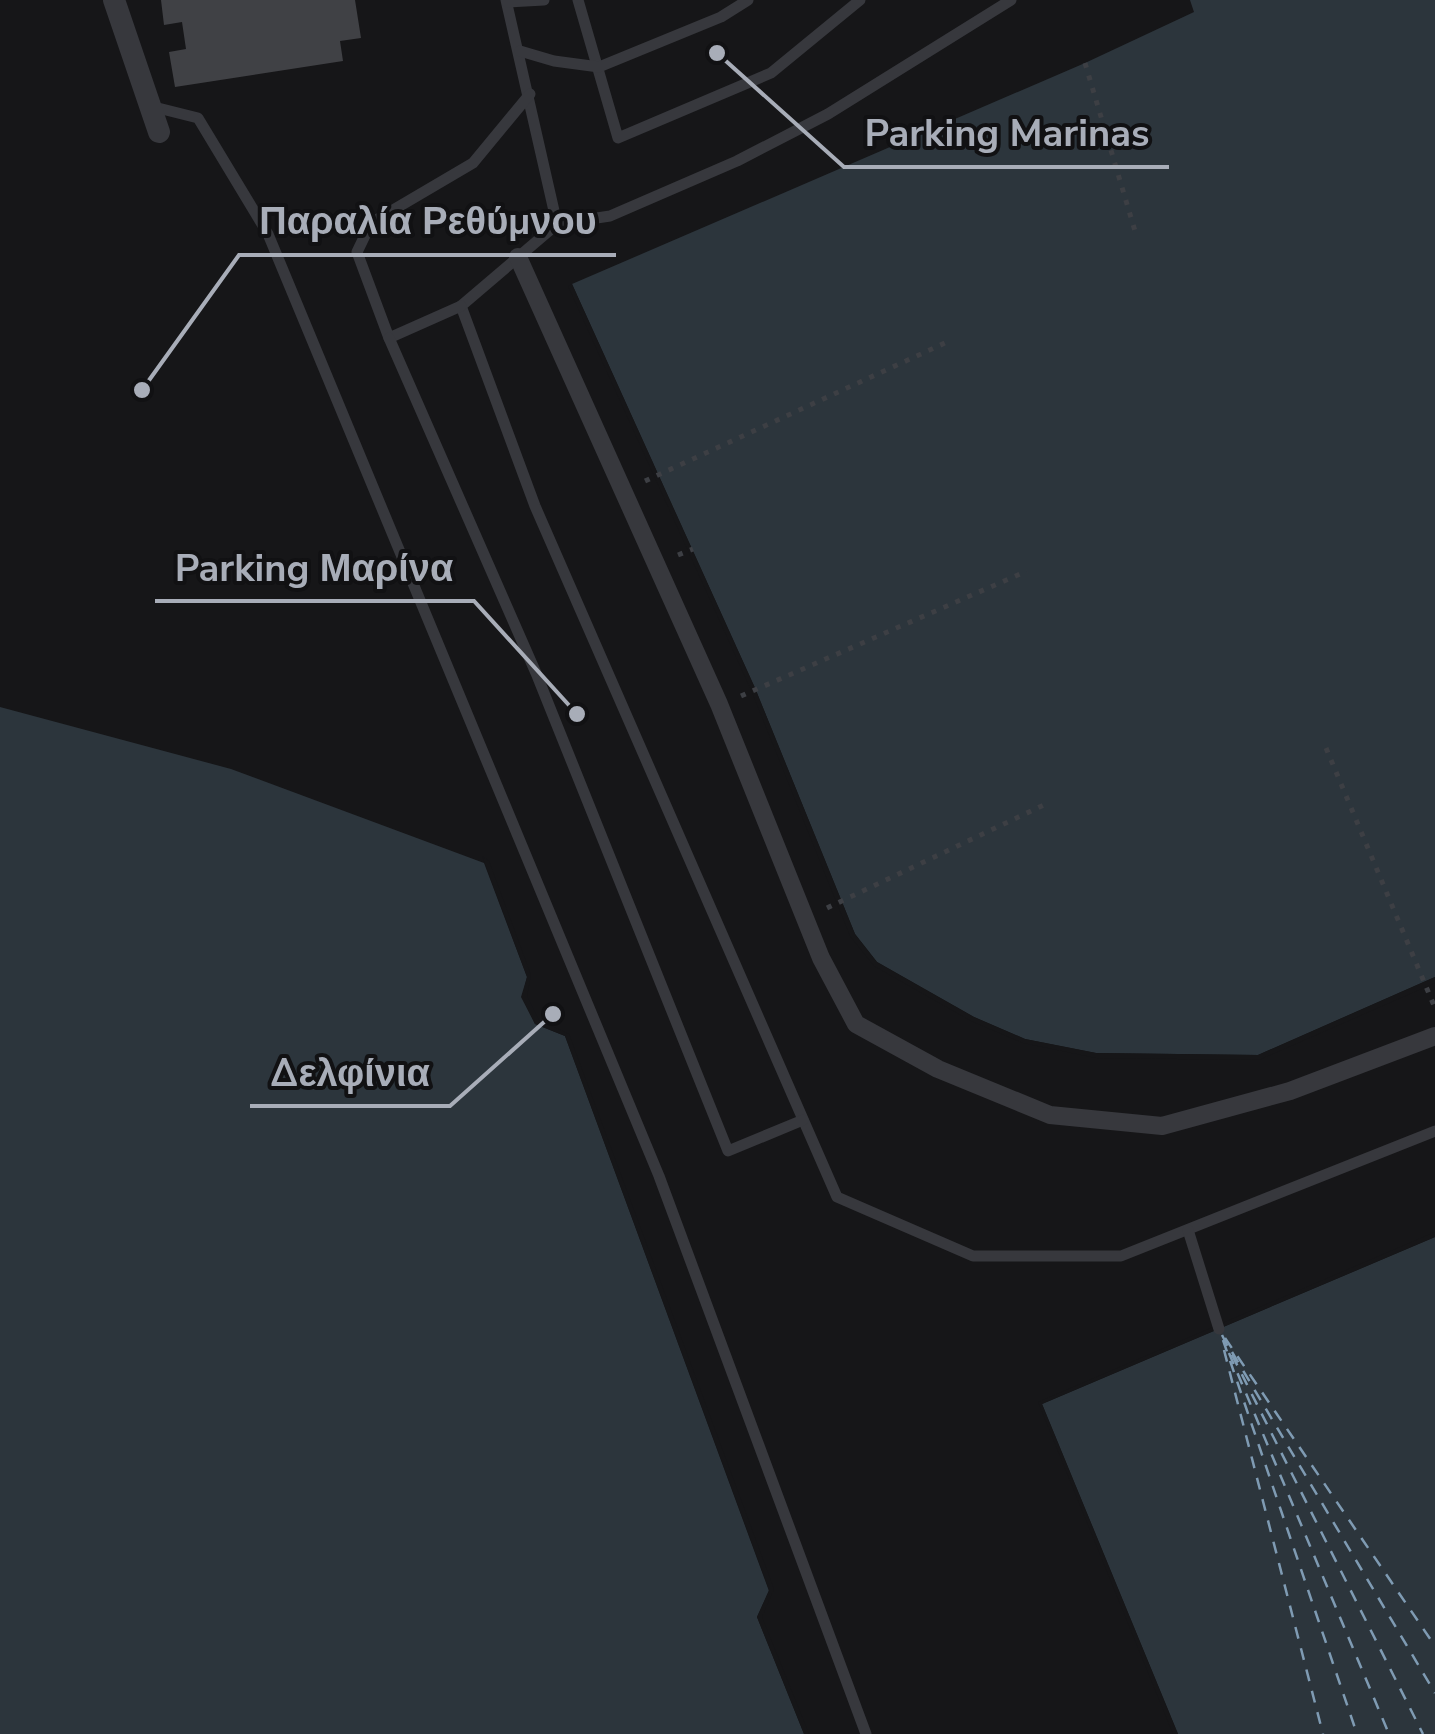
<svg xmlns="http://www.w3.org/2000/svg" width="1435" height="1734" font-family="'Nunito Sans',sans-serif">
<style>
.water{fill:#2c353c}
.pier{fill:#161618}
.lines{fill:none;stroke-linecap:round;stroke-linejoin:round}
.ferry{stroke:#7f9bb3;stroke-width:2.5;stroke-dasharray:12 10;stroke-linecap:butt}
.building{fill:#404145}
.path{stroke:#3d3f44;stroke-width:5;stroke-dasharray:5 8;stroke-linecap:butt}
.service{stroke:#37383d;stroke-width:11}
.pedestrian{stroke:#37383d;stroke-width:18}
.minor{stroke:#37383d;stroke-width:22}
.leader{fill:none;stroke:#a8adb8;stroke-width:4}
.callout-dot{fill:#a8adb8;stroke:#111113;stroke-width:4}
.callout-label{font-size:38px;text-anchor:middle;font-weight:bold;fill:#a8adb8;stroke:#111113;stroke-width:8;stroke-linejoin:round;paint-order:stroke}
</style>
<rect width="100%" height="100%" fill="#161618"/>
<!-- water -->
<g class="water">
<polygon points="1190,0 1435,0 1435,977 1258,1055 1096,1053 1025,1039 974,1017 877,962 855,934 755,688 572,284 1085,63 1194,12"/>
<polygon points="0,707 231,769 484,863 527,977 522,997 535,1024 565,1036 769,1591 757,1617 804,1734 0,1734"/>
<polygon points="1435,1237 1435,1734 1178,1734 1042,1404"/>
</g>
<!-- pier -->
<g class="pier">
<polygon points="572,284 755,688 855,934 877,962 974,1017 1025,1039 1096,1053 1258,1055 1435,977 1435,983 1259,1060 1096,1058 1023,1043 971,1021 874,966 850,936 751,690 568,286"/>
<polygon points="482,856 489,861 531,975 527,996 539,1020 569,1034 774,1589 762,1617 809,1734 804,1734 757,1617 769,1590 565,1036 535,1024 521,997 527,977"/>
<polygon points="1435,1232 1435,1237 1042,1404 1178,1734 1173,1734 1038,1402"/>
</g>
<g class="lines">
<!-- ferry -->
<g class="ferry">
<polyline points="1222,1335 1423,1734"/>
<polyline points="1225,1338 1435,1646"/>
<polyline points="1223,1340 1357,1734"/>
<polyline points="1224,1350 1323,1734"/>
<polyline points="1232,1352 1435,1693"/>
<polyline points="1229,1353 1389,1734"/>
</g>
</g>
<!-- building -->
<polygon class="building" points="161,0 355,0 361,38 340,41 343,61 175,87 169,52 186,49 182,22 164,25"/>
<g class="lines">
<!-- path -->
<g class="path">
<polyline points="1085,63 1135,231"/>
<polyline points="645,481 947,342"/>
<polyline points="678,555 693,549"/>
<polyline points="741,696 1027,571"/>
<polyline points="1326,748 1435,1008"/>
<polyline points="827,908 1050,802"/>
</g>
<!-- service -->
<g class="service">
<polyline points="506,0 557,224 461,306 535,506 837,1197 973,1256 1121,1256 1435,1131"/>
<polyline points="578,0 618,138 771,73 860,0"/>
<polyline points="507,2 544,0"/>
<polyline points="520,51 554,61 599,67 721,17 748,0"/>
<polyline points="150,106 198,118 268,234 659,1176 866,1734"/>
<polyline points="557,224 610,216 737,161 828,114 1011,0"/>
<polyline points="461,306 389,338 357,252 371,223 473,163 530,94"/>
<polyline points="389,338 536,673 728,1151 803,1120"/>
<polyline points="1188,1230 1219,1329"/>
</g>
<!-- pedestrian -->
<polyline class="pedestrian" points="518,257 719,704 821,958 856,1024 938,1069 1050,1115 1162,1126 1290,1091 1435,1036"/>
<!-- minor -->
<polyline class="minor" points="114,0 159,132"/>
</g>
<!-- callouts -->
<path class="leader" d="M717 53L844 167H1169M142 390L239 255H616M577 714L474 601H155M553 1014L450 1106H250"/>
<g class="callout-dot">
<circle cx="717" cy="53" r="10"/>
<circle cx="142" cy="390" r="10"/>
<circle cx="577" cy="714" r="10"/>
<circle cx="553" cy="1014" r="10"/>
</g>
<g class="callout-label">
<text x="1007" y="146">Parking Marinas</text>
<text x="428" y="234">Παραλία Ρεθύμνου</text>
<text x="314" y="581">Parking Μαρίνα</text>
<text x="350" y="1086">Δελφίνια</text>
</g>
</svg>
